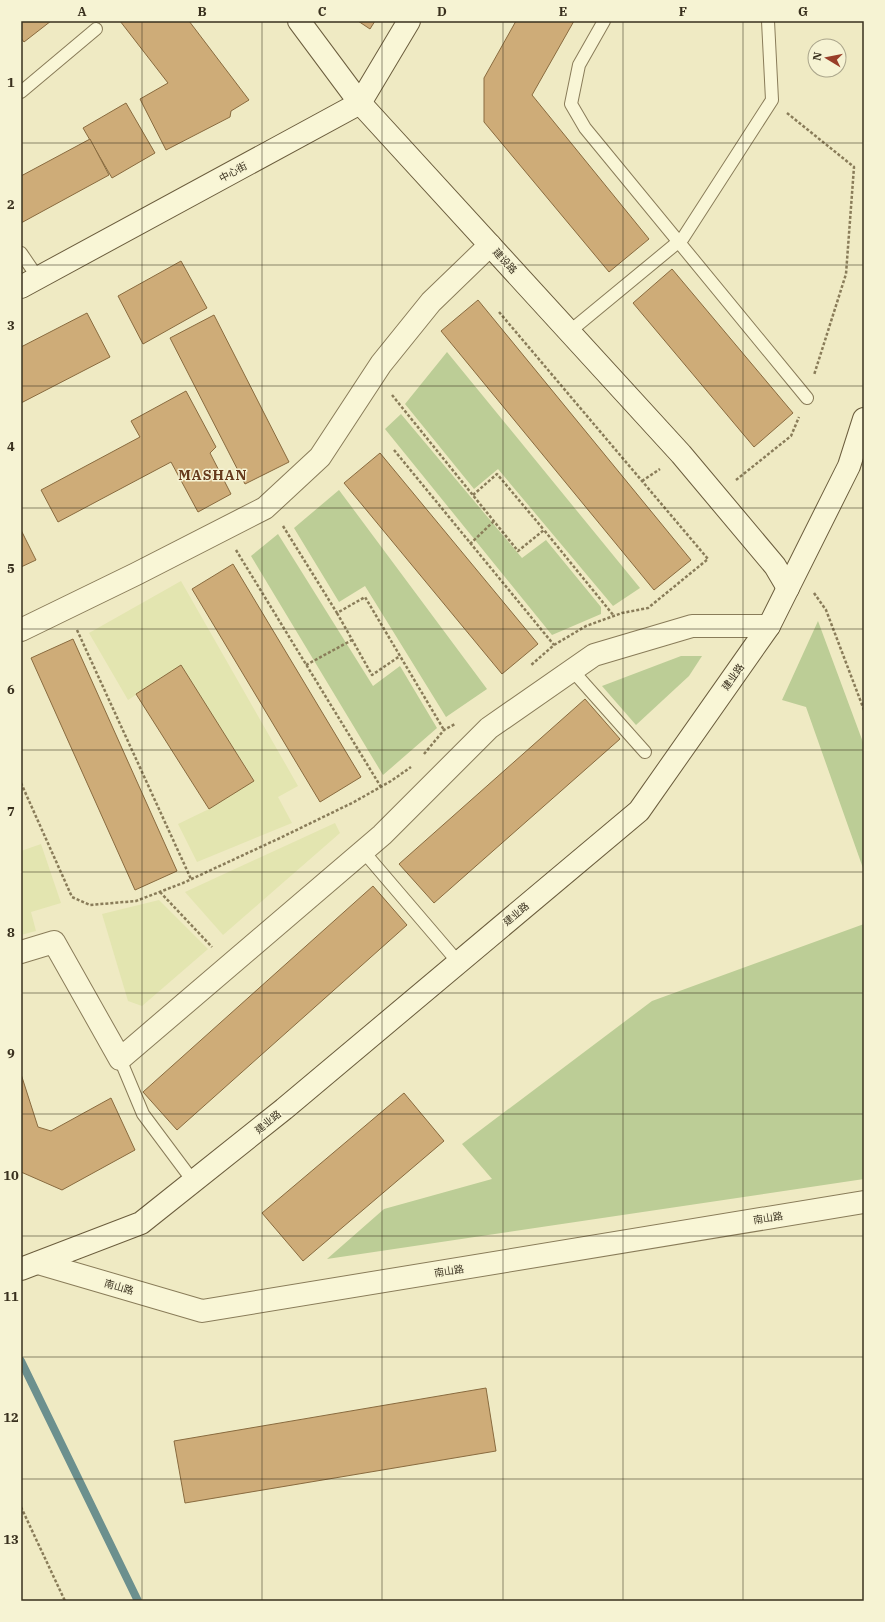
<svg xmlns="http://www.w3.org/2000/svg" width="885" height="1622" font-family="'IBM Plex Serif','Noto Sans SC',serif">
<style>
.farmland{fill:#e3e5b0}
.green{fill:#bccd96}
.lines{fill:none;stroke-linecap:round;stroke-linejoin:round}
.stream{stroke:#6c908e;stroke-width:8}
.building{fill:#ceac78;stroke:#896b3f}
.lane-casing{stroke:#897c59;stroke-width:14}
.street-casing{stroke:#897c59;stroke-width:24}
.secondary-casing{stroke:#6b5d3d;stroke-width:24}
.path{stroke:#897c59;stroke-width:2.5;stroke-dasharray:3 2;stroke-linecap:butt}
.lane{stroke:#f9f6d6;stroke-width:12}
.street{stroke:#f9f6d6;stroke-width:22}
.secondary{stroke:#f9f6d6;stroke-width:22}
.grid{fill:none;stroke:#39301e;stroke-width:1;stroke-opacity:0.55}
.labels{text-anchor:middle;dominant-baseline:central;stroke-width:3;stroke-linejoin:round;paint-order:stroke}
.street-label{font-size:10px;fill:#39301e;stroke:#f6f3d3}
.district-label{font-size:14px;font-weight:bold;letter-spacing:1px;fill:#663a1c;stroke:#f6f3d3}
.neatline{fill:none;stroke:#39301e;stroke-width:1.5}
.grid-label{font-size:13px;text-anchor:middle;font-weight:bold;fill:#39301e}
</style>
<rect width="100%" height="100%" fill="#efeac3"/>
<!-- farmland -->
<g class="farmland">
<polygon points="181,581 298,786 278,797 292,823 197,862 178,824 209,809 254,780 181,666 128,700 89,633"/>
<polygon points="335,823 340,833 223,935 185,892"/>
<polygon points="41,844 61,903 31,912 36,931 21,935 21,851"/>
<polygon points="159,900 208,949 142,1006 128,1001 102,914"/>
</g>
<!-- green -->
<g class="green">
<polygon points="447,352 640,588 613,606 498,469 474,489 405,404"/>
<polygon points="401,414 522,558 546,540 601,607 601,614 552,635 385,429"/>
<polygon points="339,490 487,689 446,717 365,586 339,602 294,528"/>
<polygon points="278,534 373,686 400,666 437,728 383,775 251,556"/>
<polygon points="818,621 864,745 864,871 806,707 782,700"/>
<polygon points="681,656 702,656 689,676 636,725 602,686"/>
<polygon points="864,924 864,1179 327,1259 384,1209 492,1179 462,1144 652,1001"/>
</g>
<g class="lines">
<!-- stream -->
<polyline class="stream" points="21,1361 138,1601"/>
</g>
<!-- building -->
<g class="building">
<polygon points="21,21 51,21 24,42 21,38"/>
<polygon points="120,21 189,21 249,100 231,111 230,117 166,150 140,99 168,83"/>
<polygon points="358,21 375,21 370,29"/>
<polygon points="516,21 574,21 532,95 649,239 609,272 484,122 484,78"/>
<polygon points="126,103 155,153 112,178 83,128"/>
<polygon points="90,139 109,175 21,223 21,176"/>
<polygon points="181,261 207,308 143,344 118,296"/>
<polygon points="672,269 793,413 754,447 633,303"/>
<polygon points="478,300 691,560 654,590 441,331"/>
<polygon points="87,313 110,357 21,403 21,347"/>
<polygon points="214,315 289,462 245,484 170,338"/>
<polygon points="186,391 216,447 210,453 231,494 198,512 171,462 58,522 41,490 140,437 131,421"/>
<polygon points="380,453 538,644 502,674 344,483"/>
<polygon points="21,530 36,560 21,567"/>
<polygon points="233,564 361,777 320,802 192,589"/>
<polygon points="73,639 177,871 135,890 31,658"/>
<polygon points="181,665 254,781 209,809 136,694"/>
<polygon points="585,699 620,739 434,903 399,864"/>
<polygon points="373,886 407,925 177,1130 143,1092"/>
<polygon points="21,1074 38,1127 51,1131 111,1098 135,1150 62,1190 21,1172"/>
<polygon points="404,1093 444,1141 303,1261 262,1213"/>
<polygon points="486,1388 496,1451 185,1503 174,1441"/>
</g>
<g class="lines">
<defs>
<g id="lane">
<polyline points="604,21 579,65 571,104 585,128 807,398"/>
<polyline points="21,92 96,29"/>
<polyline points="21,253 38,278"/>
<polyline points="569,332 683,238 772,100 768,21"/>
<polyline points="572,670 645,752"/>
<polyline points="363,851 458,962"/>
<polyline points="120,1059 143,1114 193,1181"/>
</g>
<g id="street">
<polyline points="21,630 136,574 265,508 320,457 381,364 431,302 490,245"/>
<polyline points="21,952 54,942 120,1059 382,835 489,728 594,655 692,626 769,626"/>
<polyline points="38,1263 202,1311 864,1202"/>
</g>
<g id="secondary">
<polyline points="299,21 360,103 681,454 775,566 788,588"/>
<polyline points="21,287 360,103 409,21"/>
<polyline points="21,1269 141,1223 284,1109 639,811 769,626 849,466 864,419"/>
</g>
</defs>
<!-- lane casing -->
<use href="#lane" class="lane-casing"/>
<!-- street casing -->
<use href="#street" class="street-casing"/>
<!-- secondary casing -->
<use href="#secondary" class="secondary-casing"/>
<!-- path -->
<g class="path">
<polyline points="787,113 854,167 846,274 814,375"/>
<polyline points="499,312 708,559 648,608 622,613 586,626 554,645 530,666"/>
<polyline points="392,395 518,551 544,530 614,616"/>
<polyline points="394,450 554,645"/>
<polyline points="736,480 791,436 799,417"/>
<polyline points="642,481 660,469"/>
<polyline points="473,495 497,474 544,530"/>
<polyline points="283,526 337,613 365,597 444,730"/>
<polyline points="470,544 494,521"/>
<polyline points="236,550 381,787"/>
<polyline points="814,593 826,610 864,710"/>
<polyline points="337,613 372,675 400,656"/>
<polyline points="77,630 191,879"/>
<polyline points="306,665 352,640"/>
<polyline points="424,754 444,730 455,724"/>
<polyline points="21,783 72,897 90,905 136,901 183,883 280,838 354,802 391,781 411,767"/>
<polyline points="160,892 212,947"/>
<polyline points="21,1507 65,1601"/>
</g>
<!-- lane -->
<use href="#lane" class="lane"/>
<!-- street -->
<use href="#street" class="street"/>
<!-- secondary -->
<use href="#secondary" class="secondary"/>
</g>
<!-- grid -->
<path class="grid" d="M142 21V1601M262 21V1601M382 21V1601M503 21V1601M623 21V1601M743 21V1601M21 143H864M21 265H864M21 386H864M21 508H864M21 629H864M21 750H864M21 872H864M21 993H864M21 1114H864M21 1236H864M21 1357H864M21 1479H864"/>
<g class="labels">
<!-- street labels -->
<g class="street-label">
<text transform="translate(233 172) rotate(-28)">中心街</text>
<text transform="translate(505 261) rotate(48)">建设路</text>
<text transform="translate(733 677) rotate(-55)">建业路</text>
<text transform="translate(516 914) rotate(-40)">建业路</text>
<text transform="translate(268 1122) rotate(-39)">建业路</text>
<text transform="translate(768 1218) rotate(-9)">南山路</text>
<text transform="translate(449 1271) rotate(-9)">南山路</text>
<text transform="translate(119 1287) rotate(16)">南山路</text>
</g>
<!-- district labels -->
<g class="district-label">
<text x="213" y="475">MASHAN</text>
</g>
</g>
<!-- border -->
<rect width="885" height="1622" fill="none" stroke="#f6f3d3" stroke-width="44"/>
<!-- north arrow -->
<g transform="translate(827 58) rotate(280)"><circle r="19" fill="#f6f3d3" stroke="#aaa58b"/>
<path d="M0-3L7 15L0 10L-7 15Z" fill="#993e28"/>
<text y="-6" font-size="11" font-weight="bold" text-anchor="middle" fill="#39301e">N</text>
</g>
<rect x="22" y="22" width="841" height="1578" class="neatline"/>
<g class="grid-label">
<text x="82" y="16">A</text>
<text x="202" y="16">B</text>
<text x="322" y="16">C</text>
<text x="442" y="16">D</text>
<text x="563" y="16">E</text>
<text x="683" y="16">F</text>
<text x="803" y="16">G</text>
<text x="11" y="87">1</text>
<text x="11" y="209">2</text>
<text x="11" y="330">3</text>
<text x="11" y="451">4</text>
<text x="11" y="573">5</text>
<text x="11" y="694">6</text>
<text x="11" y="816">7</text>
<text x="11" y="937">8</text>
<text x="11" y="1058">9</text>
<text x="11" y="1180">10</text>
<text x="11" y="1301">11</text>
<text x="11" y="1422">12</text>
<text x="11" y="1544">13</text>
</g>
</svg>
